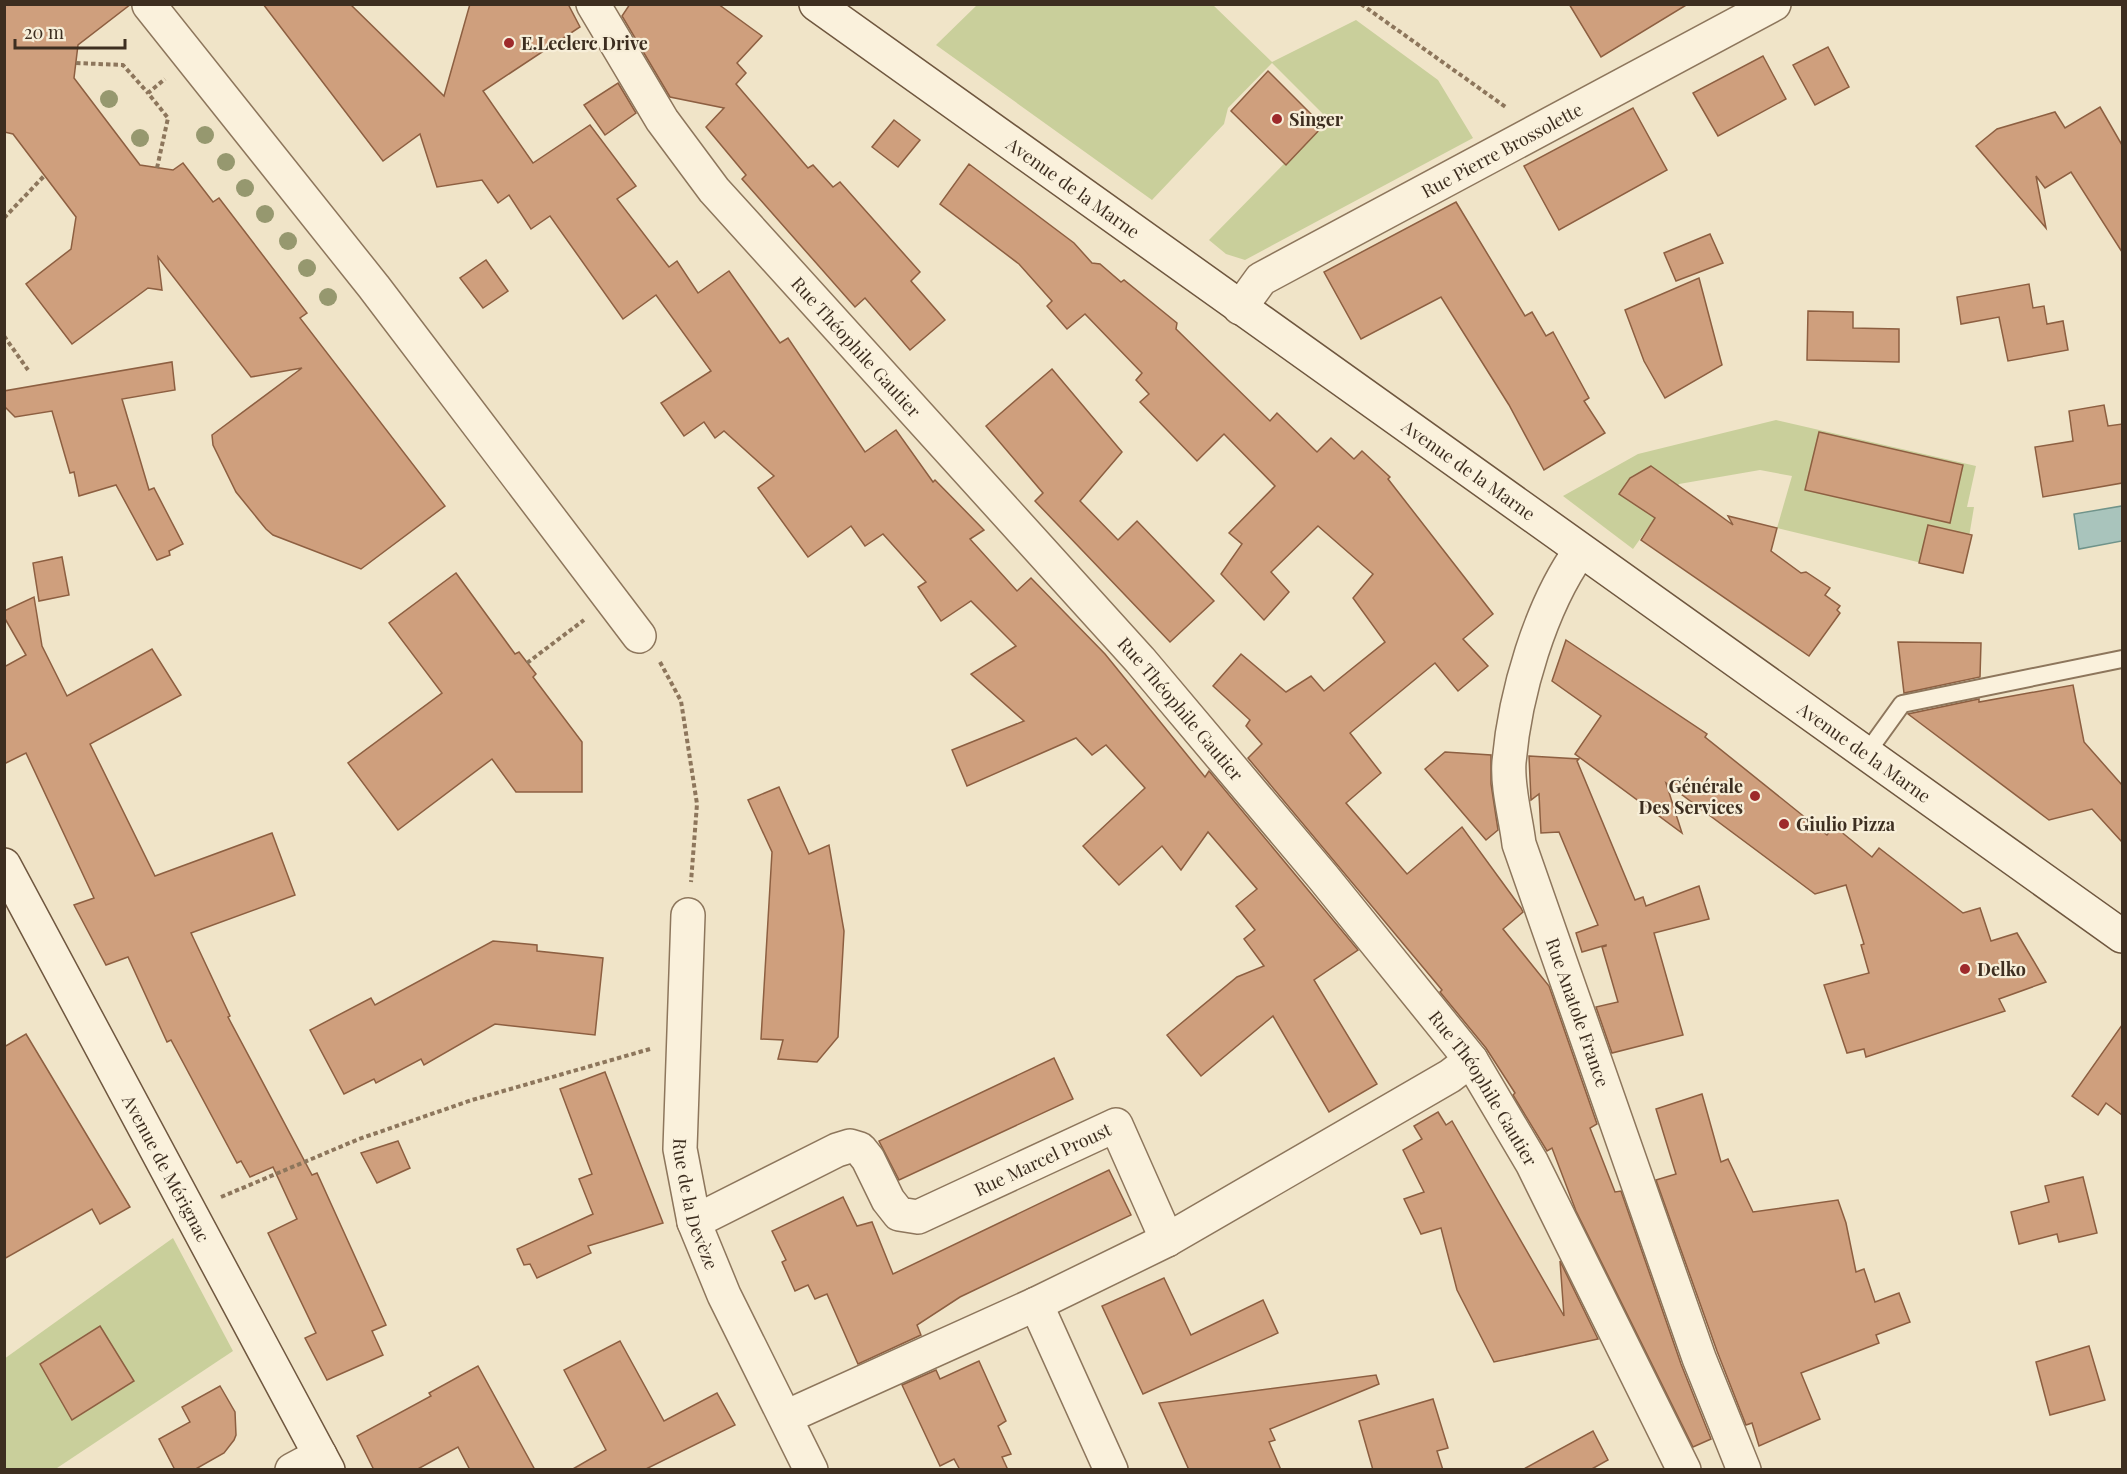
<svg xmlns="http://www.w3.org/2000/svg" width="2127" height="1474" font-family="'Playfair Display',serif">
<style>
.green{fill:#c9cf9b}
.water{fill:#a9c4bc;stroke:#6f938a;stroke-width:1.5}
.building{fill:#cf9f7d;stroke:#8d5f41;stroke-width:1.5}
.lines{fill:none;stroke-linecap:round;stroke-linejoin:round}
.lane-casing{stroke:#8d765c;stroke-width:20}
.street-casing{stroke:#8d765c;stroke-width:36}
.secondary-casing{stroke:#6f573f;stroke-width:36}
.path{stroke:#8d765c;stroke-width:4;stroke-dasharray:4.5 3;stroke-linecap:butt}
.lane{stroke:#faf1dc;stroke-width:16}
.street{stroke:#faf1dc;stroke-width:33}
.secondary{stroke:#faf1dc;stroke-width:33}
.tree{fill:#96986f}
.poi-dot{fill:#9e2a2b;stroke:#f7eed8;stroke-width:2}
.labels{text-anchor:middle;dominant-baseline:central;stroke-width:4.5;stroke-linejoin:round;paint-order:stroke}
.poi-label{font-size:18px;font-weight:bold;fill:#3d2e20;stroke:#f7eed8;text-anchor:start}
.street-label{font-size:18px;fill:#3d2e20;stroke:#f7eed8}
</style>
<rect width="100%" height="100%" fill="#f0e4c8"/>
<!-- green -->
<g class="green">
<polygon points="977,5 1213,5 1272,62 1356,20 1438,80 1473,138 1245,260 1226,254 1209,240 1328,119 1272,63 1228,108 1224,124 1152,200 936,45"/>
<polygon points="1776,420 1976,466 1967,507 1974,507 1963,573 1777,528 1792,476 1760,470 1679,484 1633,549 1563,496 1638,454"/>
<polygon points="173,1238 233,1351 54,1470 5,1469 4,1359"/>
</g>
<!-- water -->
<polygon class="water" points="2122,506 2122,541 2079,549 2074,514"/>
<!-- building -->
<g class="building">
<polygon points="4,4 131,4 78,45 74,78 140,165 173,170 183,163 213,202 219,198 307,313 300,318 445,506 361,569 273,535 266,529 236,492 213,445 212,435 302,368 251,377 158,257 162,290 148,288 72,344 26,284 71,249 76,217 13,134 4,132"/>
<polygon points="263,4 350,4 444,96 470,4 568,4 580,27 483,91 533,163 590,125 636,186 617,199 669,267 677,261 698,293 729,271 780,343 788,338 865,452 896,430 933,482 935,480 984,530 970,539 1017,591 1031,578 1105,654 1205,777 1209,771 1358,950 1314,980 1377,1084 1329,1112 1273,1016 1201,1076 1167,1035 1237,977 1264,966 1244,939 1255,930 1236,906 1257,889 1208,832 1181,870 1162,846 1119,885 1083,846 1145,788 1106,745 1092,755 1076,738 967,786 952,750 1024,721 971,674 1016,646 971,601 941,621 918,587 926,582 883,534 865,546 851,526 808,557 758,488 774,476 724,431 715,438 704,422 684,436 661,403 711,371 656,295 623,319 550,216 531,229 509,195 498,203 482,180 437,187 420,134 383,161"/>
<polygon points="630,4 718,4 762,36 737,63 746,73 736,84 808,168 813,165 833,187 840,182 920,272 911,281 945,320 910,350 865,298 855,307 742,179 746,175 706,127 724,108 670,97 622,16"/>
<polygon points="1569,4 1688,4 1601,57"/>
<polygon points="1828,47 1849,87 1815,105 1793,65"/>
<polygon points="1763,56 1786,99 1718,136 1693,93"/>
<polygon points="1268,71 1323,126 1286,165 1231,111"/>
<polygon points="618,83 636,113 605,135 584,105"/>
<polygon points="2100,107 2122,145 2122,252 2071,172 2045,188 2036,176 2046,228 1976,146 1997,129 2055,112 2065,128"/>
<polygon points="1633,108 1667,170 1559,230 1524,166"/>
<polygon points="894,120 920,140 898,167 872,147"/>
<polygon points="969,164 1074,243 1092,263 1100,264 1121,282 1124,280 1177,323 1176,329 1270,421 1277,413 1317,452 1331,438 1354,459 1362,451 1390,477 1388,479 1493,614 1463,639 1488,666 1458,691 1435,663 1350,733 1381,773 1346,803 1407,874 1462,827 1521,908 1523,912 1503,929 1549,986 1597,1124 1590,1128 1615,1192 1621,1191 1681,1364 1711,1439 1693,1447 1576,1211 1552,1148 1547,1151 1513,1095 1515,1093 1486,1048 1440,992 1442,990 1248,758 1262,744 1246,726 1250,720 1213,686 1241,654 1286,692 1311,676 1324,691 1385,642 1353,598 1373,574 1318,526 1271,572 1289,592 1264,620 1221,574 1242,544 1229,533 1275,486 1224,434 1197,461 1140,402 1149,394 1136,380 1142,373 1085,314 1067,329 1047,306 1052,301 1019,264 940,204"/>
<polygon points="1456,202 1525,316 1532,312 1546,336 1553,332 1589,398 1584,401 1605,433 1544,470 1509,405 1441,297 1361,339 1324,272"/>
<polygon points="1710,234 1723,263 1676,281 1664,253"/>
<polygon points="486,260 508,291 483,308 460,278"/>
<polygon points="1699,278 1722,365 1665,398 1644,361 1625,310"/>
<polygon points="2029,284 2033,308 2044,306 2047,324 2063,321 2068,350 2008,361 1999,317 1961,324 1957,297"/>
<polygon points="1808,311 1853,312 1853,328 1899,329 1899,362 1807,360"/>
<polygon points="172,362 175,390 122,399 149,490 154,488 183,544 169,551 170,555 157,560 116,485 79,496 74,472 70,473 52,411 15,417 4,406 4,391"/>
<polygon points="1052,369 1122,452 1080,501 1118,540 1137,521 1214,601 1170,642 1035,501 1043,493 986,426"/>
<polygon points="2104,405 2108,426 2122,424 2122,483 2043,497 2035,447 2073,441 2069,411"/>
<polygon points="1819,432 1963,465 1950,523 1805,490"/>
<polygon points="1651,466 1733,525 1728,516 1777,528 1771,551 1801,573 1806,572 1830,588 1825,595 1840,606 1837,610 1840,613 1809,656 1641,540 1655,518 1619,494 1630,478"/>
<polygon points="1928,525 1972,535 1963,573 1919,563"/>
<polygon points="62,557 69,595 39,601 33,563"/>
<polygon points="456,573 515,654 519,652 536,674 533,677 582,742 582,792 516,792 492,759 398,830 348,763 442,693 389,623"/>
<polygon points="34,597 42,646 67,696 152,649 181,695 90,744 155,876 272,833 295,895 191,933 230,1016 228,1017 312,1175 317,1173 386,1325 372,1331 383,1355 327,1380 305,1338 316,1333 268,1233 297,1219 273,1167 250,1177 241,1161 237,1163 171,1040 167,1042 128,957 106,965 74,905 94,898 26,753 4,764 4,667 26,655 4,617 4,611"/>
<polygon points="1566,640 1707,734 1705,737 1827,835 1834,826 1872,857 1879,848 1963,913 1980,908 1991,941 2017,933 2046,982 1999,999 2005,1011 1866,1057 1864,1049 1847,1053 1824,985 1869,973 1861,945 1864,944 1846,885 1815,894 1666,783 1682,833 1575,754 1601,716 1552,681"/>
<polygon points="1898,642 1981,643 1980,677 1904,693"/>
<polygon points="2073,685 2084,742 2122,785 2122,842 2092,809 2049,820 1908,714 1979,699 1979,702"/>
<polygon points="1445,752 1491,755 1491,784 1498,830 1486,840 1425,769"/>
<polygon points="1529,756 1579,759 1577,761 1635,900 1643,897 1646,906 1699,886 1709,919 1654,933 1683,1035 1612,1053 1596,1007 1618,1002 1602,947 1606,946 1606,945 1582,952 1576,933 1598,925 1559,832 1541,833 1539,794 1531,800"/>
<polygon points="779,787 809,854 829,845 844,931 838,1037 817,1062 778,1059 783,1040 761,1039 772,852 748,800"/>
<polygon points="493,941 537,945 537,951 603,958 595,1035 495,1024 424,1065 421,1059 376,1083 374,1079 344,1094 310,1030 371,998 375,1005"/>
<polygon points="2122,1025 2122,1115 2106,1103 2098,1115 2072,1096"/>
<polygon points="26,1034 130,1207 100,1224 92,1209 4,1259 4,1047"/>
<polygon points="1054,1058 1073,1099 899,1180 879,1141"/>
<polygon points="605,1072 663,1223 588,1246 591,1253 537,1278 530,1264 524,1265 517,1249 593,1214 579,1179 592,1174 560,1089"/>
<polygon points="1702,1094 1721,1162 1728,1159 1753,1212 1838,1200 1846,1223 1856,1272 1864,1269 1875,1302 1899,1293 1910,1322 1876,1335 1879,1343 1801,1373 1820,1419 1759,1446 1752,1423 1746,1425 1717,1351 1656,1180 1676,1174 1656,1109"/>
<polygon points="1438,1112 1446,1125 1452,1121 1564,1316 1560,1261 1598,1339 1494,1362 1457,1290 1441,1228 1421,1234 1404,1199 1424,1192 1403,1150 1422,1139 1414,1126"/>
<polygon points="398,1141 410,1168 377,1183 361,1153"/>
<polygon points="1109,1170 1131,1215 960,1297 917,1325 921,1335 858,1364 827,1294 815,1299 808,1285 795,1291 782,1262 786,1260 772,1231 843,1197 857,1226 872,1222 893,1274"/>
<polygon points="2083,1177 2097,1233 2059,1242 2057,1234 2019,1244 2011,1212 2049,1202 2045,1186"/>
<polygon points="1164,1278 1191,1335 1263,1300 1278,1333 1143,1394 1102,1306"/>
<polygon points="100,1326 134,1381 72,1420 40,1364"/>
<polygon points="620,1341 664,1421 717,1393 735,1425 644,1470 571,1470 606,1450 564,1370"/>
<polygon points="2089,1346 2105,1400 2050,1415 2036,1362"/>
<polygon points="979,1361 1006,1421 998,1426 1011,1454 1002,1457 1008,1470 960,1470 954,1459 940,1466 902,1385 936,1370 940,1379"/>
<polygon points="478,1366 535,1470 470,1470 458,1447 416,1470 374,1470 357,1436 431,1396 429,1393"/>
<polygon points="1376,1375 1379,1384 1270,1429 1275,1440 1269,1442 1281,1470 1189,1470 1159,1403"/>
<polygon points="220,1386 235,1412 236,1435 234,1440 224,1453 194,1470 175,1470 159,1439 190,1422 182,1407"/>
<polygon points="1433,1399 1448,1448 1437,1451 1443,1470 1373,1470 1359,1421"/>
<polygon points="1593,1431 1608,1460 1590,1470 1522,1470"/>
</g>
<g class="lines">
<defs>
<polyline id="lane" points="1866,754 1902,704 2122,659"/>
<g id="street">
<path id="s1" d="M593 4 662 120 714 190 1140 660 1323 877 1471 1060 1532 1163 1684 1470"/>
<polyline points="149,5 374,287 639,636"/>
<path id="s2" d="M1240 308 1261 279 1774 4"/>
<path id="s3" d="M1580 551C1540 607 1515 694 1509 762 1507 788 1516 818 1519 844L1699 1358 1744 1470"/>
<path id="s4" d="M688 915 680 1149 694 1222 724 1295 811 1470"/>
<path id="s5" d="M694 1222 837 1150 850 1146 860 1149 868 1159 888 1200 899 1214 918 1217 1116 1125 1167 1240"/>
<polyline points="1036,1304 1111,1470"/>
<polyline points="786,1417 1036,1304 1167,1240 1450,1076 1471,1060"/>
<polyline points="292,1470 320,1455"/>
</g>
<g id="secondary">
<path id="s6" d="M816 4 2122 936"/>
<path id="s7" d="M4 865 328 1470"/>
</g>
</defs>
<!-- lane casing -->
<use href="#lane" class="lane-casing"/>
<!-- street casing -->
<use href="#street" class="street-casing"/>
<!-- secondary casing -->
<use href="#secondary" class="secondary-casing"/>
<!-- path -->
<g class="path">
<polyline points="1361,4 1507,108"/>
<polyline points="76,63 123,65 148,93"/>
<polyline points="157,168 168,118 148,93 165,79"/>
<polyline points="4,218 45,175"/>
<polyline points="4,336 28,370"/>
<polyline points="660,662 681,701 697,804 691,882"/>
<polyline points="527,663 584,620"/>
<polyline points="221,1197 359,1139 472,1100 650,1049"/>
</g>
<!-- lane -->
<use href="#lane" class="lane"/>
<!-- street -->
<use href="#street" class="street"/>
<!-- secondary -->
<use href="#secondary" class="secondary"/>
</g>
<!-- trees -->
<g class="tree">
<circle cx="109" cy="99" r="9"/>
<circle cx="205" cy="135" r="9"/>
<circle cx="140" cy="138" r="9"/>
<circle cx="226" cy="162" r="9"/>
<circle cx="245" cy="188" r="9"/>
<circle cx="265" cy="214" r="9"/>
<circle cx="288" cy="241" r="9"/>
<circle cx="307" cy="268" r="9"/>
<circle cx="328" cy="297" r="9"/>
</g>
<!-- markers -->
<g class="poi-dot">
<circle cx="509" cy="43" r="6"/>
<circle cx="1277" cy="119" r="6"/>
<circle cx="1755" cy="796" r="6"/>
<circle cx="1784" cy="824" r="6"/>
<circle cx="1965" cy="969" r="6"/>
</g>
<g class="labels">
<!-- poi labels -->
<g class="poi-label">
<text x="521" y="43">E.Leclerc Drive</text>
<text x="1289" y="119">Singer</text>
<text x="1743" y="786" text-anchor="end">Générale<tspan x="1743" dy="21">Des Services</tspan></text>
<text x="1796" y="824">Giulio Pizza</text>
<text x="1977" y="969">Delko</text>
</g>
<!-- street labels -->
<g class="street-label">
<text stroke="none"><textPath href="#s2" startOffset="309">Rue Pierre Brossolette</textPath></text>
<text stroke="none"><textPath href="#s6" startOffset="316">Avenue de la Marne</textPath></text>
<text stroke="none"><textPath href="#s1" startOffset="434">Rue Théophile Gautier</textPath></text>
<text stroke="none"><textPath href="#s6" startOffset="802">Avenue de la Marne</textPath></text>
<text stroke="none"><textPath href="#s1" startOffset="920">Rue Théophile Gautier</textPath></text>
<text stroke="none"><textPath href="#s6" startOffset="1288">Avenue de la Marne</textPath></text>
<text stroke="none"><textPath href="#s3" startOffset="486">Rue Anatole France</textPath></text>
<text stroke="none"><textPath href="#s1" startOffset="1406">Rue Théophile Gautier</textPath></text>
<text stroke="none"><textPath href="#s5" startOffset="417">Rue Marcel Proust</textPath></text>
<text stroke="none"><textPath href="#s7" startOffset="344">Avenue de Mérignac</textPath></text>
<text stroke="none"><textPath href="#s4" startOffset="291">Rue de la Devèze</textPath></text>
</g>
</g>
<!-- border -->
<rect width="2127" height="1474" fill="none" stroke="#3d2e20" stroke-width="12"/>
<!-- scale -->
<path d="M15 39v9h110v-9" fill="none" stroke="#3d2e20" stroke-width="3"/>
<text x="24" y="39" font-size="18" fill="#3d2e20" stroke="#f7eed8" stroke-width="4.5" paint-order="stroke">20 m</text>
</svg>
